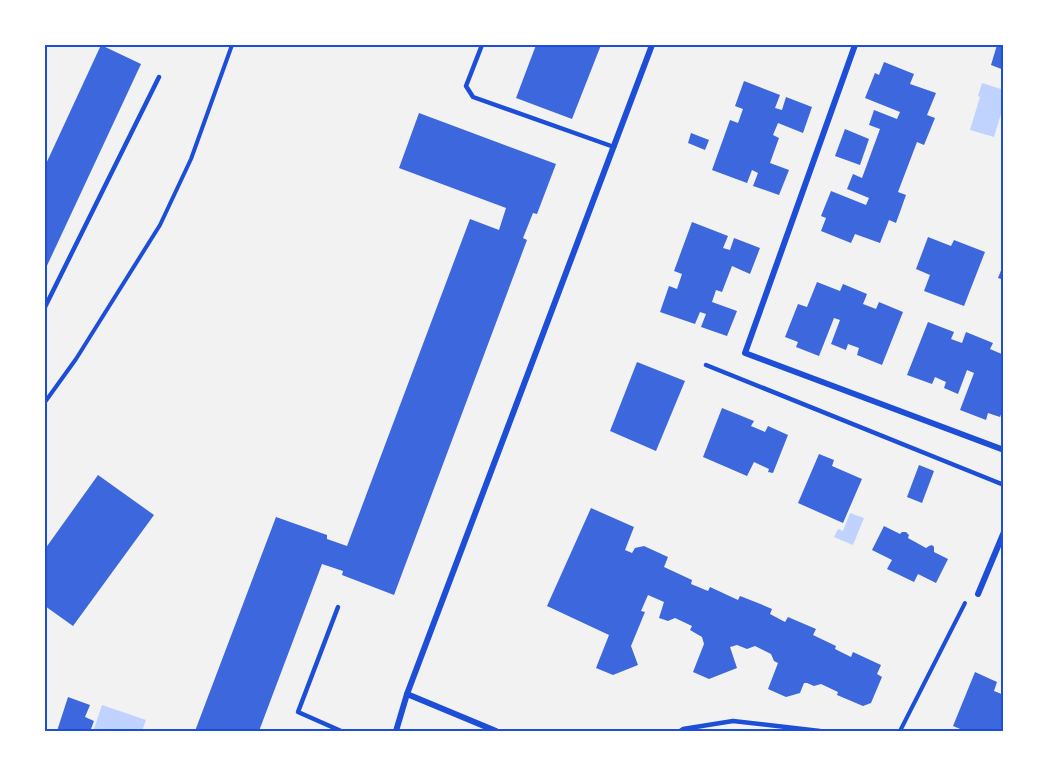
<svg xmlns="http://www.w3.org/2000/svg" width="1049" height="776" font-family="Manrope,sans-serif">
<style>
.water{fill:#bfd3fe}
.building{fill:#3d67dc}
.lines{fill:none;stroke-linecap:round;stroke-linejoin:round}
.path{stroke:#1d4ed8;stroke-width:4}
.service{stroke:#1d4ed8;stroke-width:4.5}
.minor{stroke:#1d4ed8;stroke-width:6}
.neatline{fill:none;stroke:#1d4ed8;stroke-width:2}
</style>
<rect width="100%" height="100%" fill="#f2f2f2"/>
<!-- water -->
<g class="water">
<polygon points="982,83 1004,90 1004,104 994,137 970,130 980,97 978,96"/>
<polygon points="850,513 864,518 853,545 834,537 838,529 843,531"/>
<polygon points="102,705 146,720 142,731 100,731 94,729"/>
</g>
<!-- building -->
<g class="building">
<polygon points="101,45 141,64 45,270 45,166"/>
<polygon points="536,45 601,45 572,119 516,98"/>
<polygon points="997,45 1004,45 1004,70 991,65"/>
<polygon points="884,62 914,74 910,84 936,93 927,115 935,118 924,145 917,142 898,192 906,195 896,223 889,220 880,243 855,234 851,243 821,231 826,218 821,216 831,191 866,205 869,198 847,189 853,174 862,178 880,129 869,125 874,110 897,119 900,112 865,98 875,73 879,75"/>
<polygon points="744,81 780,95 775,108 782,110 786,97 812,107 803,133 778,123 773,135 779,138 770,163 789,170 779,195 753,186 758,173 752,170 747,183 712,170 730,120 738,123 743,109 735,106"/>
<polygon points="419,113 556,164 537,214 533,213 523,238 527,240 394,595 342,575 343,571 322,564 259,731 195,731 276,517 327,535 327,539 347,546 470,219 499,230 506,208 399,168"/>
<polygon points="845,129 869,139 860,165 835,156"/>
<polygon points="691,133 709,140 705,150 688,143"/>
<polygon points="692,222 728,236 723,248 730,250 734,238 760,248 750,274 732,266 722,292 716,290 712,302 737,311 727,336 701,327 706,314 700,312 695,324 660,312 669,286 677,289 682,274 674,271"/>
<polygon points="928,237 951,246 954,240 985,252 964,306 924,291 930,275 916,269"/>
<polygon points="1004,263 1004,280 998,278"/>
<polygon points="817,282 840,291 843,284 867,294 863,304 876,309 879,302 903,312 882,365 857,355 859,348 848,344 846,350 831,344 840,320 834,318 819,356 796,347 798,342 785,337 798,304 807,307"/>
<polygon points="928,322 954,332 951,339 962,343 966,332 993,343 990,349 1004,355 1004,381 1003,384 1004,385 1004,407 1000,417 988,413 986,420 960,410 974,373 967,370 958,394 944,388 946,382 935,377 932,384 907,375"/>
<polygon points="637,362 685,381 656,451 610,431"/>
<polygon points="722,408 754,421 751,426 765,432 768,426 788,435 773,473 768,472 769,469 754,462 747,476 703,457"/>
<polygon points="819,454 834,460 832,466 862,479 843,523 798,503"/>
<polygon points="919,465 934,471 922,503 907,497"/>
<polygon points="98,475 154,515 73,626 45,606 45,549"/>
<polygon points="591,508 634,527 625,550 632,553 635,548 644,546 668,557 664,567 692,580 691,584 708,591 710,587 738,600 740,596 758,603 772,609 770,614 785,622 788,617 816,629 813,635 836,646 835,649 851,657 853,652 881,665 877,674 882,677 871,703 863,706 837,695 838,692 821,684 814,686 807,683 804,683 800,693 786,697 768,689 778,663 774,661 771,654 755,646 747,649 737,645 730,647 737,668 709,679 693,672 704,644 702,637 690,630 692,626 675,618 668,621 659,618 664,602 648,595 641,611 645,612 631,646 638,665 613,675 596,668 609,635 547,606"/>
<polygon points="884,526 900,534 902,532 906,532 909,535 908,538 926,548 929,546 932,545 934,547 934,552 948,559 936,583 918,574 914,582 887,569 892,560 872,550"/>
<polygon points="975,672 997,682 994,691 1004,695 1004,731 965,731 953,726"/>
<polygon points="68,697 90,705 85,717 94,721 91,729 97,731 57,731"/>
</g>
<g class="lines">
<!-- path -->
<g class="path">
<polyline points="45,402 76,359 160,225 191,159 232,45"/>
<polyline points="900,731 965,603"/>
</g>
<!-- service -->
<g class="service">
<polyline points="482,45 466,86 473,97 614,147"/>
<polyline points="45,307 159,77"/>
<polyline points="706,365 1004,485"/>
<polyline points="338,607 298,712 341,731"/>
<polyline points="680,731 683,729 733,721 820,731"/>
</g>
<!-- minor -->
<g class="minor">
<polyline points="855,45 745,353 1004,450"/>
<polyline points="978,594 1004,532"/>
<polyline points="407,694 496,731"/>
<polyline points="396,731 407,694 652,45"/>
</g>
</g>
<!-- border -->
<rect width="1049" height="776" fill="none" stroke="#ffffff" stroke-width="93"/>
<rect x="46" y="46" width="956" height="684" class="neatline"/>
</svg>
